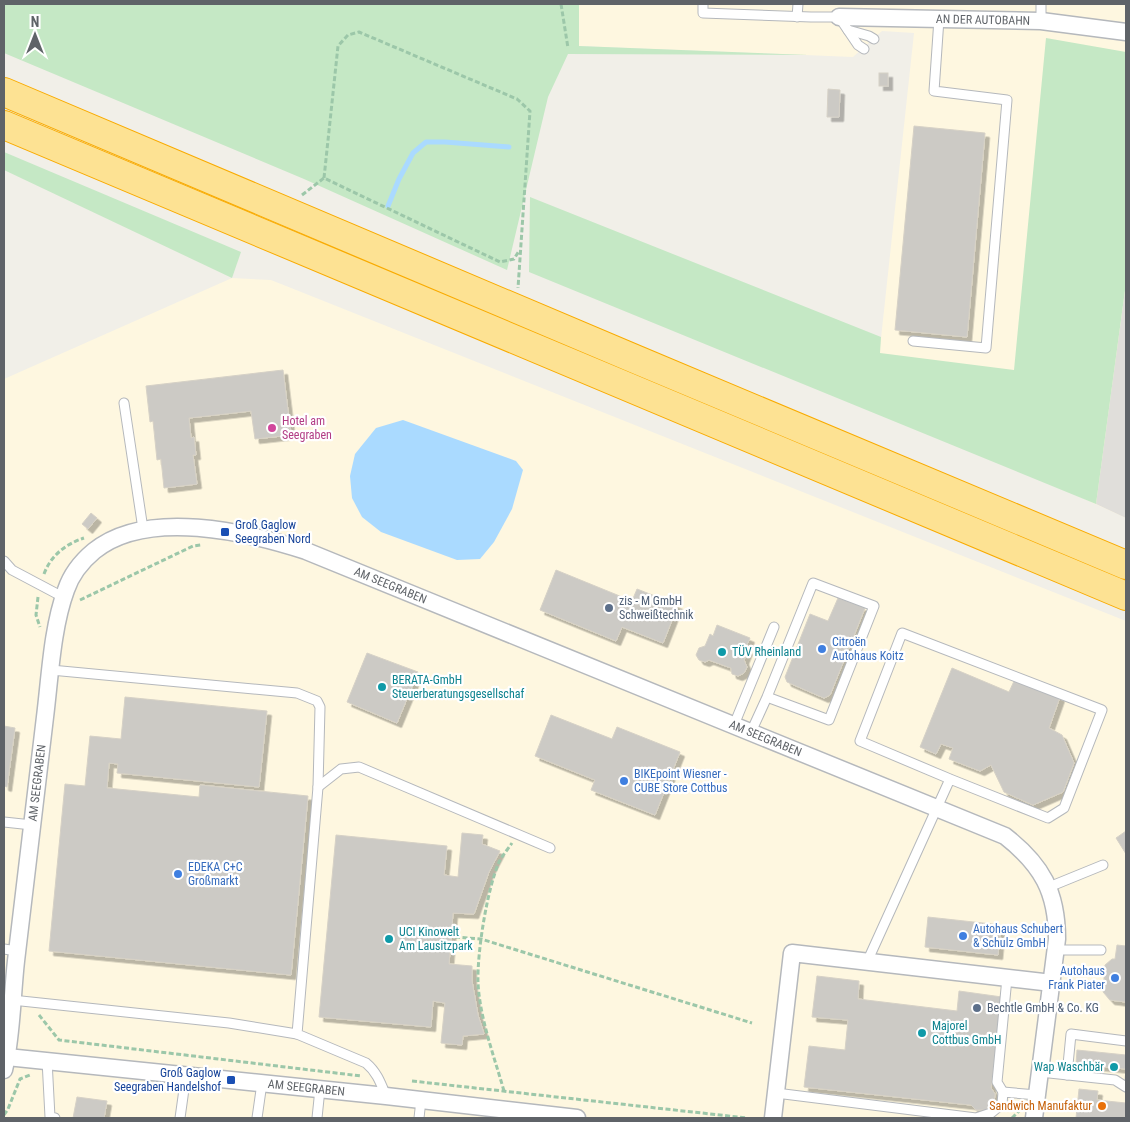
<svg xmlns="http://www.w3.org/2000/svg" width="1130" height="1122" font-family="'Roboto Condensed',sans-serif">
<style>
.commercial{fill:#fef7e0}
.industrial{fill:#e0deda}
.green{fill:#c5e8c5}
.water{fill:#aadaff}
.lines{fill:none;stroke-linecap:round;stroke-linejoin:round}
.stream{stroke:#aadaff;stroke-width:5}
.building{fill:#cccac5;stroke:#d6d1c6;filter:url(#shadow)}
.lane-casing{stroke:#b5b8bc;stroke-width:11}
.street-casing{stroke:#b5b8bc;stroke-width:19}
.highway-casing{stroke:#f9ab00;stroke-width:30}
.path{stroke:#9cc7a9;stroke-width:3;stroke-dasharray:5 2.5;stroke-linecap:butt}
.lane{stroke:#fff;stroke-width:9}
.street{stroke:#fff;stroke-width:16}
.highway{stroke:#fde293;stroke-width:28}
.hotel-dot{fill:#d1479c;stroke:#fff;stroke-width:2}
.transit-dot{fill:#1a4fb4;stroke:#fff;stroke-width:2}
.service-dot{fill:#5c6f8a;stroke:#fff;stroke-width:2}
.shop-dot{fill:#3f7fe0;stroke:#fff;stroke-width:2}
.culture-dot{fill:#0f9aa8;stroke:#fff;stroke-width:2}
.food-dot{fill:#e8710a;stroke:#fff;stroke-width:2}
.labels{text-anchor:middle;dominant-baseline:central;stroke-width:4.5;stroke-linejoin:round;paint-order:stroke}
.street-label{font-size:12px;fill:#5f6368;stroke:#fff}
.hotel-label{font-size:12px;fill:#b23c85;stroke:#fff;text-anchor:start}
.transit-label{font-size:12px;fill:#164399;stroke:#fff;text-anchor:start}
.service-label{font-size:12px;fill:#4e5e75;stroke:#fff;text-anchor:start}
.shop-label{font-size:12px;fill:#366cbe;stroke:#fff;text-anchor:start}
.culture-label{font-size:12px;fill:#0d838f;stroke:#fff;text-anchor:start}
.food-label{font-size:12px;fill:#c56008;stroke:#fff;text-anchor:end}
</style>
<defs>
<filter id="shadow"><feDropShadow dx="4.5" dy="4.5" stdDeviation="0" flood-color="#0004"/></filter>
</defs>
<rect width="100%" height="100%" fill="#f1efe8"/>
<!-- commercial -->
<g class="commercial">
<polygon points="579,4 1126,4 1126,518 874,403 914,33 882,31 853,57 579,46"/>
<polygon points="232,278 271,280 1126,621 1126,1118 4,1118 4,379"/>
</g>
<!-- industrial -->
<polygon class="industrial" points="1126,283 1126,518 1096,504"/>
<!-- green -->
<g class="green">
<polygon points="4,4 579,4 579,46 810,55 568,54 548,97 507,270 304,179 4,53"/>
<polygon points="1046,38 1126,52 1126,283 1096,504 529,272 530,197 881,337 880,353 1014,370"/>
<polygon points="4,152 241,252 232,278 4,170"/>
</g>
<!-- water -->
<polygon class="water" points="403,420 516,461 523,470 512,509 494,542 480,559 457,560 381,532 362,517 352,498 350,476 355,454 376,428"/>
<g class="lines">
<!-- stream -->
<polyline class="stream" points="388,206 399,179 413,153 426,142 445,142 509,147"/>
</g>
<!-- building -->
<g class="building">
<rect x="879" y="73" width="9" height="13"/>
<polygon points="828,89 840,90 839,117 827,117"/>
<polygon points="914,126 985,133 967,337 895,330"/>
<polygon points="283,370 291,435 255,439 251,411 189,418 191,438 194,437 196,455 193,455 197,484 164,488 161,459 157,460 153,421 150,422 146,386"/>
<polygon points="91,513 97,518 88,529 82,524"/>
<polygon points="556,570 632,601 637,589 678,605 663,643 622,627 616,641 540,610"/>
<polygon points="838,598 865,608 830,695 824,698 787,682 785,677 810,614 828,621"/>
<polygon points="717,625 750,638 745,649 748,650 744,660 747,667 744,673 738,676 732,674 731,668 709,660 705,662 699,660 696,655 699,648 705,646 710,634 713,636"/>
<polygon points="367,653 418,672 397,723 347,702"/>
<polygon points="952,668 1009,692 1015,679 1060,697 1049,728 1062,735 1074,763 1063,792 1033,805 1004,792 991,765 980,771 949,759 953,748 941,744 936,754 920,747"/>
<polygon points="125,697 267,711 259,787 117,773 118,764 109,763 107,788 199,797 200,785 308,796 291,975 49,951 65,784 85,786 90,736 121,739"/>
<polygon points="551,715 612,739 617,727 680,752 655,815 591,790 595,780 535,756"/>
<polygon points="4,726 15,728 7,787 4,786"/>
<polygon points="1126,831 1126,854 1116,838"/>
<polygon points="462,833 483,835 482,844 500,851 489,872 474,914 453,913 449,964 472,966 472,981 478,1015 484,1034 463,1036 462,1045 441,1043 445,1003 433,1001 431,1027 319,1017 336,835 447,846 444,875 458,877"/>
<polygon points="928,917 1001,925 998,955 925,947"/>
<polygon points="1117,945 1126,946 1126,1002 1110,1000 1103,992 1105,965 1112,959 1115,959"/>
<polygon points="817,976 859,981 858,999 957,1011 959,991 1002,997 991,1088 995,1094 994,1103 985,1110 976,1110 971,1105 804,1087 809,1046 845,1050 848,1020 812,1017"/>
<polygon points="1077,1050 1126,1055 1126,1080 1125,1080 1126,1069 1076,1064"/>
<polygon points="1079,1089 1098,1091 1097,1100 1126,1103 1125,1118 1076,1118"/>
<polygon points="77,1097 107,1101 104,1118 73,1118"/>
</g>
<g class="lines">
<defs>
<g id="lane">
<polyline points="703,4 703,13 811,17 839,17 858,45 864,49"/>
<polyline points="797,17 798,4"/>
<polyline points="1041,21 1041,4"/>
<polyline points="848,30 869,36 874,39"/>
<polyline points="913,341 986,348 1007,100 934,91 939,19"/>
<polyline points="124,403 143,529"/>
<polyline points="4,561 12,570 63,597"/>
<path d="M51 670 297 693 317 701 320 707 318 787 297 1034 366 1063C377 1072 381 1084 386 1096"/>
<polyline points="734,725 774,627"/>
<polyline points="751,732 767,697 813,583 874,606 829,720 767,697"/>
<polyline points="318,787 341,769 359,767 550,848"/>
<polyline points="4,822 32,825"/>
<polyline points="1049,887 1103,865"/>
<polyline points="4,949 17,951"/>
<polyline points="1055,950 1101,950"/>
<polyline points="867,962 950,779 860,741 902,633 1102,710 1064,808 1048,818 950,779"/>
<polyline points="12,1000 229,1023 297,1034"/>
<polyline points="47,1060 50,1117 55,1118"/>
<polyline points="1040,1072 1115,1080 1126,1087"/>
<polyline points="1067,1075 1071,1034 1126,1041"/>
<polyline points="1003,1092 997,1082 1007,978"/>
<polyline points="776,1093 976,1118 991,1113 1002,1104 1003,1092 1037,1095"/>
<polyline points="180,1118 186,1075"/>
<polyline points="257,1118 262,1083"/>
<polyline points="317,1118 320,1089"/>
<polyline points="419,1118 421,1100"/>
</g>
<g id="street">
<path id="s1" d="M839 17 1041 21 1126 32"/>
<path id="s2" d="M7 1057 386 1096 577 1118"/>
<path id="s3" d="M4 1070C12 1035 12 997 16 961 26 880 35 798 45 717 50 677 52 628 66 590 71 575 82 561 94 551 147 508 247 532 306 551L1005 836C1042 865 1057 892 1057 939L1034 1118"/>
<polyline points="773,1118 792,953 1052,983"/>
</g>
<g id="highway">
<path d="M4 92C378 249 751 410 1126 565"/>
<polyline points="4,125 1126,596"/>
</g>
</defs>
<!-- lane casing -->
<use href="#lane" class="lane-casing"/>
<!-- street casing -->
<use href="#street" class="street-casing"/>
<!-- highway casing -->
<use href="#highway" class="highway-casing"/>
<!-- path -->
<g class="path">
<polyline points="561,4 568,48"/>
<polyline points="324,178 338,46 348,35 359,32 517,99 530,111 518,288"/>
<polyline points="302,195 324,178 500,262 514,259 519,251"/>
<path d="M44 574C51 555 66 544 84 538"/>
<polyline points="38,597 36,615 40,627"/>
<polyline points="80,600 193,546 201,545"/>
<polyline points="455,937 481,939 752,1023"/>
<polyline points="39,1015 59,1040 361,1076"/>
<polyline points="412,1081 747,1118"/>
<path d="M504 1091C494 1056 480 1019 478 983 477 952 487 890 499 862 502 856 508 849 512 843"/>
<polyline points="4,1115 8,1109 20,1079 30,1075"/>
<polyline points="1012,1118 1019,1111"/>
</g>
<!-- lane -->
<use href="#lane" class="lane"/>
<!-- street -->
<use href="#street" class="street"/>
<!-- highway -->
<use href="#highway" class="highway"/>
</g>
<!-- markers -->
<circle class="hotel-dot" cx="272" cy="428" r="5"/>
<g class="transit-dot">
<rect x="220" y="527" width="10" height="10" rx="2.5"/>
<rect x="226" y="1075" width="10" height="10" rx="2.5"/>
</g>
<g class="service-dot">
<circle cx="609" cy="608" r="5"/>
<circle cx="977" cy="1008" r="5"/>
</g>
<g class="shop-dot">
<circle cx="822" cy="649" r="5"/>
<circle cx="624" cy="781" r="5"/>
<circle cx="178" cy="874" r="5"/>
<circle cx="963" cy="936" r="5"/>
<circle cx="1115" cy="978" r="5"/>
</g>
<g class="culture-dot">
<circle cx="722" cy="652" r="5"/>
<circle cx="382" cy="687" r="5"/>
<circle cx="389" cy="939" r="5"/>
<circle cx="922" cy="1033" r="5"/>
<circle cx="1114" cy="1067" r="5"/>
</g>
<circle class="food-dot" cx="1102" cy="1106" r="5"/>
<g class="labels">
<!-- street labels -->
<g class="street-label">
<text stroke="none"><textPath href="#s1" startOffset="144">AN DER AUTOBAHN</textPath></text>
<text stroke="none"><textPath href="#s3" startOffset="844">AM SEEGRABEN</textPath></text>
<text stroke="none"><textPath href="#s3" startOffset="1249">AM SEEGRABEN</textPath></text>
<text stroke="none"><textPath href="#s3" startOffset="289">AM SEEGRABEN</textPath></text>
<text stroke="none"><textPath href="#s2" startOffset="301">AM SEEGRABEN</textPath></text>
</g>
<!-- hotel labels -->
<g class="hotel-label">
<text x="282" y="421">Hotel am<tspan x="282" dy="14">Seegraben</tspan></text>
</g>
<!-- transit labels -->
<g class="transit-label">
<text x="235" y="525">Groß Gaglow<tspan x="235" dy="14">Seegraben Nord</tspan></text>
<text x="221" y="1073" text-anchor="end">Groß Gaglow<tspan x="221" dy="14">Seegraben Handelshof</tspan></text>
</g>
<!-- service labels -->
<g class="service-label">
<text x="619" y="601">zis - M GmbH<tspan x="619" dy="14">Schweißtechnik</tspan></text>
<text x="987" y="1008">Bechtle GmbH &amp; Co. KG</text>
</g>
<!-- shop labels -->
<g class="shop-label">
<text x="832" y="642">Citroën<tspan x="832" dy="14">Autohaus Koitz</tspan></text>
<text x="634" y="774">BIKEpoint Wiesner -<tspan x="634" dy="14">CUBE Store Cottbus</tspan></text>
<text x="188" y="867">EDEKA C+C<tspan x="188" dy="14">Großmarkt</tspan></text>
<text x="973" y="929">Autohaus Schubert<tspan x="973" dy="14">&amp; Schulz GmbH</tspan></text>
<text x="1105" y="971" text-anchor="end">Autohaus<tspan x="1105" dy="14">Frank Piater</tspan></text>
</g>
<!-- culture labels -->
<g class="culture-label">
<text x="732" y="652">TÜV Rheinland</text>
<text x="392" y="680">BERATA-GmbH<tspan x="392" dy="14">Steuerberatungsgesellschaf</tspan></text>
<text x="399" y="932">UCI Kinowelt<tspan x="399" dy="14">Am Lausitzpark</tspan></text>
<text x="932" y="1026">Majorel<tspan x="932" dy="14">Cottbus GmbH</tspan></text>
<text x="1104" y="1067" text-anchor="end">Wap Waschbär</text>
</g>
<!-- food labels -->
<g class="food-label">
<text x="1092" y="1106">Sandwich Manufaktur</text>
</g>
</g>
<!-- border -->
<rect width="1130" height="1122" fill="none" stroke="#5f6368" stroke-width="10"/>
<!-- north arrow -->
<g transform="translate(35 35)" stroke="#ffffff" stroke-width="4" paint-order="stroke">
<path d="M0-4L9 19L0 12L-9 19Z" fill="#5f6368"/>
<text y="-8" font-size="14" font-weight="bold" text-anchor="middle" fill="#5f6368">N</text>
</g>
</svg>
